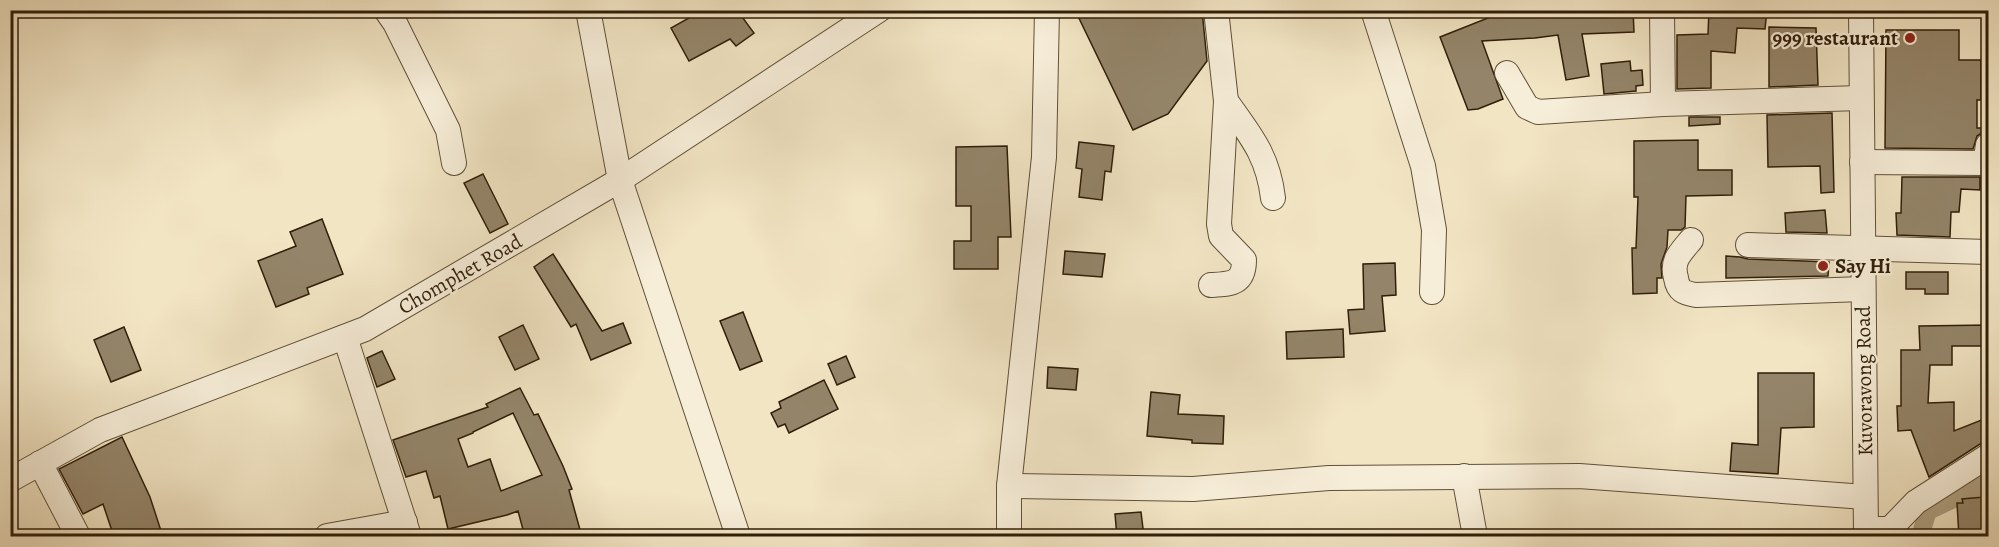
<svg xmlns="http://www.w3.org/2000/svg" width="1999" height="547" font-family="Alegreya,serif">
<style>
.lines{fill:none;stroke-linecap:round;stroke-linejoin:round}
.canal{stroke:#b0a184;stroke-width:18}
.building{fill:#94856a;stroke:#2f1e09;stroke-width:1.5;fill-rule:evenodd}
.minor-casing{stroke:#605038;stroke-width:26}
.minor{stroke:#f7eed9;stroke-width:24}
.poi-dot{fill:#8f2418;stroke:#f7eed9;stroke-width:2}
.labels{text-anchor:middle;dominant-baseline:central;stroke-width:4.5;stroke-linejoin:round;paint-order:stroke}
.poi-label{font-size:21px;font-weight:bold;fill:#2f1e09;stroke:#f7eed9;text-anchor:end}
.street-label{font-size:21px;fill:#2f1e09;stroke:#f7eed9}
</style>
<rect width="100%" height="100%" fill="#f2e5c4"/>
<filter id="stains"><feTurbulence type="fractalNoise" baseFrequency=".00333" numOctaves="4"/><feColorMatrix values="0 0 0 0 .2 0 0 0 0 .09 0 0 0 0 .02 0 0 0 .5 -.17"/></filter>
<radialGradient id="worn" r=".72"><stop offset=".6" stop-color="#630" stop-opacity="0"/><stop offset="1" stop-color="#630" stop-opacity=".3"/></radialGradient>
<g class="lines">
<!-- canal -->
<polyline class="canal" points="1920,536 1928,511 1988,483"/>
</g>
<!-- building -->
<g class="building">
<polygon points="703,10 737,10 754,33 736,46 730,39 689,61 671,28"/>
<polygon points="1075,10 1202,10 1207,61 1168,114 1133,130"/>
<polygon points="1519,10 1633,10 1634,32 1582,34 1589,76 1566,80 1558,35 1535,38 1482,41 1503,99 1478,109 1468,110 1440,37 1488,18 1488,12"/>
<polygon points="1709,10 1767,10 1765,29 1737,28 1735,53 1711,51 1711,88 1677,89 1677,35 1708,34"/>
<polygon points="1769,27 1816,28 1818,85 1769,87"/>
<polygon points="1886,30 1959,30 1959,60 1981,60 1981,100 1977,100 1977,128 1986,128 1985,131 1977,136 1973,149 1885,148"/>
<polygon points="1630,61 1631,71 1642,70 1643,85 1636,86 1636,91 1604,94 1601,64"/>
<polygon points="1832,113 1834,192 1821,193 1820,166 1768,167 1767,115"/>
<polygon points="1689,117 1720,117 1720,124 1689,126"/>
<polygon points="1698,140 1698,170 1732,170 1732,195 1686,196 1685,227 1681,230 1668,230 1667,247 1661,264 1662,278 1657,278 1657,293 1633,294 1632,248 1636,248 1638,197 1634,197 1634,141"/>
<polygon points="1079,142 1114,146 1111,172 1105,171 1102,200 1079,197 1082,169 1076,168"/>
<polygon points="1007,146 1011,237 998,237 998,269 954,269 954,241 971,241 971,206 956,206 956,147"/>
<polygon points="483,174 508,224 490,233 464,183"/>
<polygon points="1902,177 1980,177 1980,190 1961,189 1959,212 1951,212 1950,237 1897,235 1896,213 1901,213"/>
<polygon points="1825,210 1827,233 1786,232 1785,213"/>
<polygon points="322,219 343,274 307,288 309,294 276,307 258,261 296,246 290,232"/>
<polygon points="1065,251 1105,254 1102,277 1063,274"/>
<polygon points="553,254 602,331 623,323 631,343 591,360 576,324 571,327 534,267"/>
<polygon points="1726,256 1740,257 1748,259 1829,262 1828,276 1726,278"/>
<polygon points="1395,263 1396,295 1382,296 1385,331 1350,334 1348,310 1364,309 1363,264"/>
<polygon points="1906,272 1948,272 1948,294 1925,294 1925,289 1906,289"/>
<polygon points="743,312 762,361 740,370 720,321"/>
<polygon points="523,325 539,359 515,370 499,337"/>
<polygon points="1989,325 1989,346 1952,346 1952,365 1930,365 1928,403 1954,402 1954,431 1989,417 1989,442 1980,444 1929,477 1911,430 1898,431 1897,406 1901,406 1901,350 1920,350 1919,326"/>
<polygon points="124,327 141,370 111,382 94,340"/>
<polygon points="1343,329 1344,357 1287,359 1286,332"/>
<polygon points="382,351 395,379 377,387 367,358"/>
<polygon points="846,356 855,377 837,385 828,364"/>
<polygon points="1048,367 1078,369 1076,390 1047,388"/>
<polygon points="1758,373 1814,373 1814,427 1781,428 1778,474 1730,471 1732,443 1758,445"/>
<polygon points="824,380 838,409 789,433 785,424 778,427 771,413 781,408 779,402"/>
<path d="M520 388 534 415 538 414 563 466 572 489 569 490 582 537H525L518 511 507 515 448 529 440 496 434 498 426 471 406 477 393 440 488 407 486 404ZM513 413 542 475 501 491 490 459 468 467 458 439 473 433V432Z"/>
<polygon points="1151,392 1180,395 1178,414 1224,416 1223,444 1192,443 1192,440 1147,436"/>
<polygon points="122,437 150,497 163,537 114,537 103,504 83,514 59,469"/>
<polygon points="1984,497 1988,537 1959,537 1957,503 1963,503 1962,499"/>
<polygon points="1141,512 1144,537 1117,537 1115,514"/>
</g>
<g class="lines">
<defs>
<g id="minor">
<polyline points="386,10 395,23 448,130 454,163"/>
<polyline points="588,10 620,180 738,536"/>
<polyline points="1373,10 1423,166 1434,230 1432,292"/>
<polyline points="1662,10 1663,104"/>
<polyline points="1861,10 1866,536"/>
<polyline points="1507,73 1527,107 1538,112 1663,104 1861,98"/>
<path d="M1226 101C1250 135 1268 155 1273 198"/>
<polyline points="1862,162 1985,163 1988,145"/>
<path d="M1691 240C1680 253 1671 261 1676 278 1678 291 1684 293 1696 295L1863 289"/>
<polyline points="1748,245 1988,252"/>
<path d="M1211 285C1231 284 1244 284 1244 260L1221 236 1219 224 1226 101 1216 10"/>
<polyline points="345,337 409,536"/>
<polyline points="40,463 78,536"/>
<polyline points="1464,476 1475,536"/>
<polyline points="10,480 100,430 365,329 620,180 879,10"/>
<polyline points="1009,486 1193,489 1329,478 1579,476 1865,497"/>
<polyline points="1866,529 1890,529 1916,502 1988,456"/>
<polyline points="327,536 405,522"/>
<polyline points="1009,536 1009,486 1044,157 1047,10"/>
</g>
</defs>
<!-- minor casing -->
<use href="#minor" class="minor-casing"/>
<!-- minor -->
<use href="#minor" class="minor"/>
</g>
<!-- markers -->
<g class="poi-dot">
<circle cx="1910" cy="38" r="6"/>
<circle cx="1823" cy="266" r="6"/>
</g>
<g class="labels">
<!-- poi labels -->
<g class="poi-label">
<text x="1898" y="38">999 restaurant</text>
<text x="1835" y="266" text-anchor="start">Say Hi</text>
</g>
<!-- street labels -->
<g class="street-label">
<text transform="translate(460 274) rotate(-30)">Chomphet Road</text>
<text transform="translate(1864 381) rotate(-91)">Kuvoravong Road</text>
</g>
</g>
<!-- margin -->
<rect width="1999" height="547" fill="none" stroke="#f2e5c4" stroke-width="36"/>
<rect x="12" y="12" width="1975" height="523" fill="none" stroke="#2f1e09" stroke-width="3"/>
<rect x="18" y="18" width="1963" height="511" fill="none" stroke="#2f1e09" stroke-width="1.5"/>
<rect width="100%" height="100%" filter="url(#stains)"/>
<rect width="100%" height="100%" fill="url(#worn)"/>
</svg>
